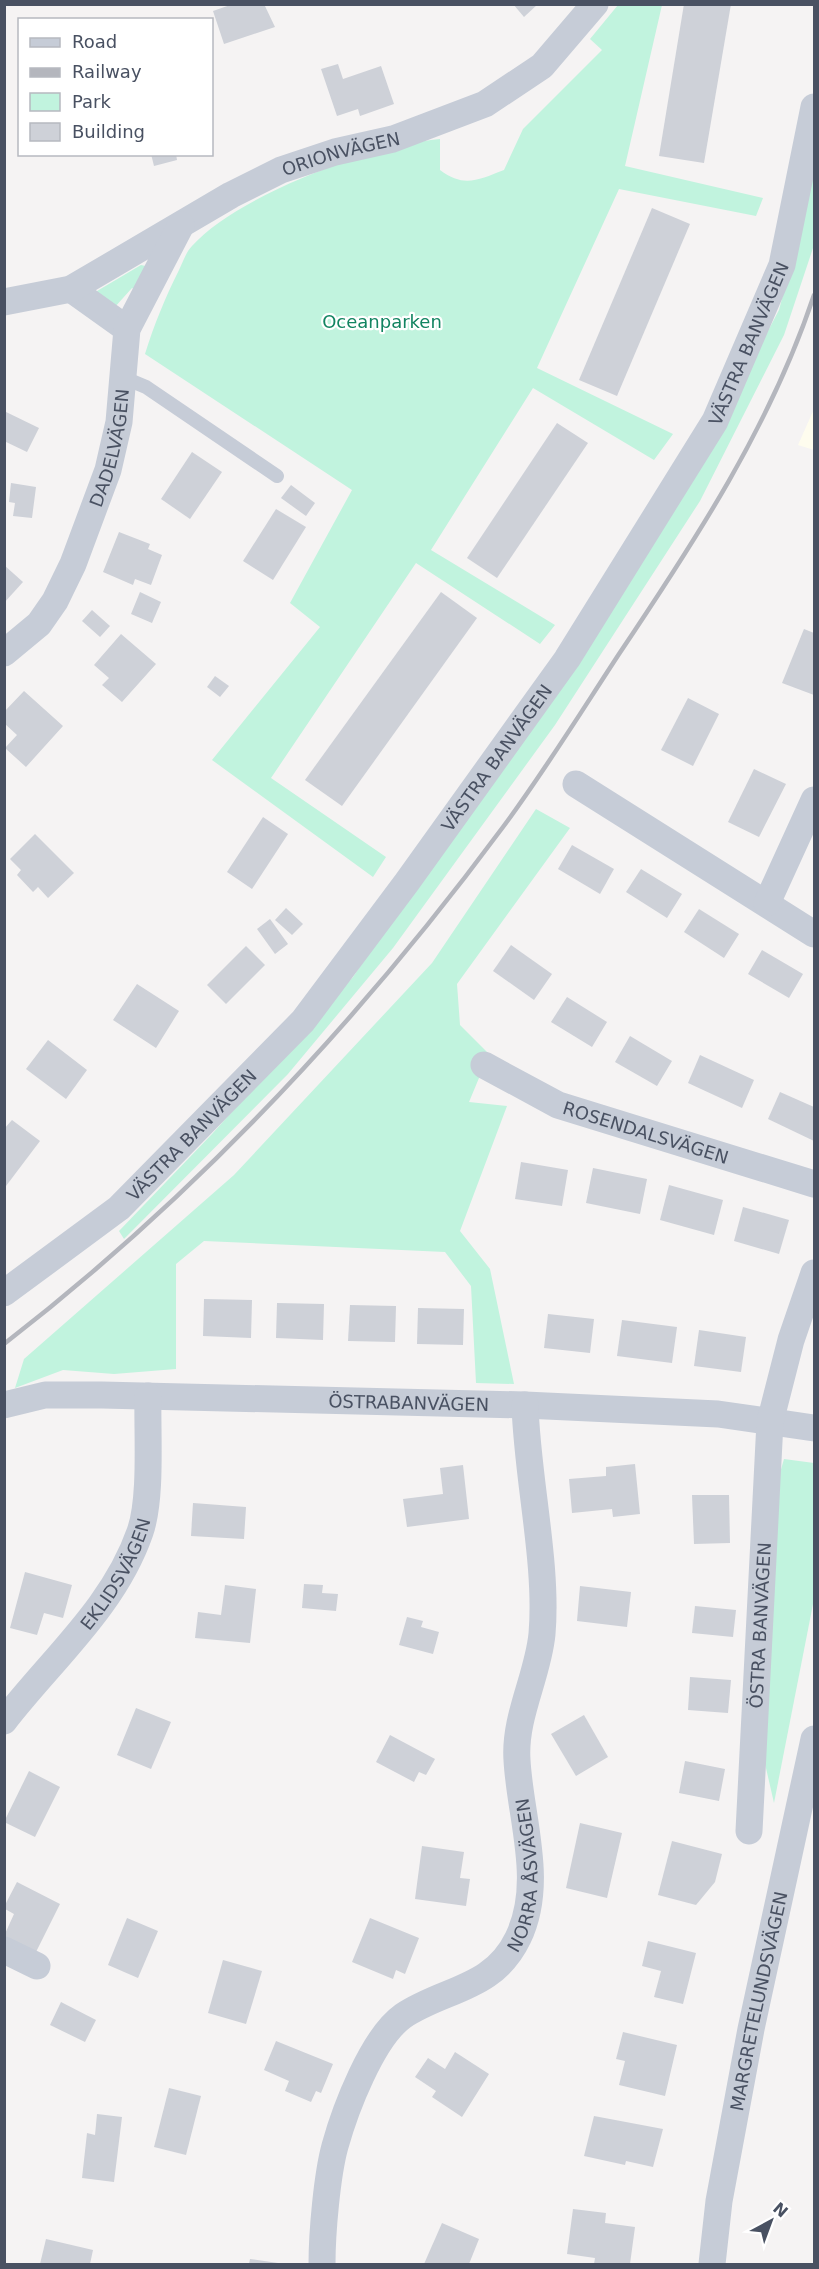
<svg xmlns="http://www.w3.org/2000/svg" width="819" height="2269" font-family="'DejaVu Sans',sans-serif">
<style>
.commercial{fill:#fefcee}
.green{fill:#c1f3de}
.building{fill:#ced1d8}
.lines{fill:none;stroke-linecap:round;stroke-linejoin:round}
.service{stroke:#c6ccd7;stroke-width:14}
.minor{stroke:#c6ccd7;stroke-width:27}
.rail{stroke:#b4b6bd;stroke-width:4.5}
.labels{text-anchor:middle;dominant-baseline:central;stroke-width:4.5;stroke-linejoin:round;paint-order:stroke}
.street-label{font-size:18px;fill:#495162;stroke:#fff}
.park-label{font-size:18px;fill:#128461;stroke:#fff}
</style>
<rect width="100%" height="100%" fill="#f5f3f3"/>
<!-- commercial -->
<polygon class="commercial" points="814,409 814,450 798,445"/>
<!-- green -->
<g class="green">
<path d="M618 5H662L625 166 763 198 756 216 619 189 537 368 673 434 654 460 533 388 431 550 555 625 540 644 416 563 271 778 386 857 373 877 212 760 320 627 290 603 352 490 145 354C154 325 165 298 179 270 183 262 186 252 192 246 237 195 374 145 440 139V170C464 188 478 180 504 170L523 129 602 50 590 39Z"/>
<polygon points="814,164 814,245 784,335 700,501 555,725 393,948 288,1074 124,1239 119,1231 212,1134 353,977 704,452 779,310 807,203"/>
<polygon points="141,265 150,267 142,294 132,288 114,308 92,294"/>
<polygon points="536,809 570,828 457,984 460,1025 489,1054 469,1102 507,1106 460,1231 490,1269 514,1384 476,1383 471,1286 445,1252 204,1241 176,1264 176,1369 114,1374 63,1370 15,1388 24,1359 234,1175 432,963"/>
<polygon points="784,1459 814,1463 814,1599 774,1803 763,1755 773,1497"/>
</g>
<!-- building -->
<g class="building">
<polygon points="233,4 264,4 275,27 224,44 213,11"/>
<polygon points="513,4 538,4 524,17"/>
<polygon points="684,4 731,4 704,163 659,156"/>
<polygon points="338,64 343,79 381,66 394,104 360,116 358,109 337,116 321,69"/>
<polygon points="151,154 176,154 177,160 154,166"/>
<polygon points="652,208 690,224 617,396 579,380"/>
<polygon points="4,411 39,428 27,452 4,441"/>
<polygon points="557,423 588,443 497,578 467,558"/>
<polygon points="192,452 222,472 190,519 161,499"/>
<polygon points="11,483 36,487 32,518 13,516 15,503 9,502"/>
<polygon points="291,485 315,503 306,516 281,498"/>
<polygon points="276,509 306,527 273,580 243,561"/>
<polygon points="119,532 150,544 148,549 162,555 151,585 135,579 133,585 103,572"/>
<polygon points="4,565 23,582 4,603"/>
<polygon points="140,592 161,602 152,623 131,614"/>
<polygon points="441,592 477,618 342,806 305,780"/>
<polygon points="92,610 110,626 100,637 82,621"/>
<polygon points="804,629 814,633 814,695 782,683"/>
<polygon points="121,634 156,664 122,702 102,685 109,678 94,665"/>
<polygon points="215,676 229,686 220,697 207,687"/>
<polygon points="24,691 63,726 26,767 5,748 17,735 4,723 4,712"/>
<polygon points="688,698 719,714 693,766 661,750"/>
<polygon points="754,769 786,784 759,837 728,822"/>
<polygon points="263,817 288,834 252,889 227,872"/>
<polygon points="35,834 74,873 48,898 38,887 33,892 17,875 21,870 10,859"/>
<polygon points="572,845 614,869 600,894 558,869"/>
<polygon points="641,869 682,894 667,918 626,892"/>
<polygon points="286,908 303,924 292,935 275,920"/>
<polygon points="699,909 739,934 724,958 684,932"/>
<polygon points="270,919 288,944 275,954 257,929"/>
<polygon points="511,945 552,974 534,1000 493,971"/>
<polygon points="246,946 265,965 226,1004 207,985"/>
<polygon points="762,950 803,974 789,998 748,974"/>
<polygon points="137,984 179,1011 156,1048 113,1020"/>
<polygon points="567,997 607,1022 592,1047 551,1022"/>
<polygon points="630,1036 672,1061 657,1086 615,1062"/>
<polygon points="48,1040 87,1070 66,1099 26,1069"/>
<polygon points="700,1055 754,1080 742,1108 688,1083"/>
<polygon points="780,1092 814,1107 814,1141 768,1119"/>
<polygon points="12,1120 40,1141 6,1186 4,1129"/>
<polygon points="521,1162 568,1170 562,1206 515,1199"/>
<polygon points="593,1168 647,1179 640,1214 586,1203"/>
<polygon points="669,1185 723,1200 714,1235 660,1220"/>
<polygon points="743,1207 789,1220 779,1254 734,1241"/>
<polygon points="204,1299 252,1300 251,1338 203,1336"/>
<polygon points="277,1303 324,1304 323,1340 276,1338"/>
<polygon points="350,1305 396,1306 395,1342 348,1341"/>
<polygon points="418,1308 464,1309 463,1345 417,1344"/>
<polygon points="548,1314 594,1319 590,1353 544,1348"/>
<polygon points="622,1320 677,1327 672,1363 617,1356"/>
<polygon points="699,1330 746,1337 741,1372 694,1366"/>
<polygon points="635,1464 640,1514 613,1517 612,1509 572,1513 569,1479 606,1476 606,1467"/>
<polygon points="463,1465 469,1519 407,1527 403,1499 443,1494 440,1468"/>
<polygon points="692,1495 729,1495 730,1543 694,1544"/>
<polygon points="193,1503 246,1507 244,1539 191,1536"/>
<polygon points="25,1572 72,1585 63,1618 44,1613 37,1635 10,1628"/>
<polygon points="304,1584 323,1585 322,1593 338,1594 336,1611 302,1608"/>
<polygon points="225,1585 256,1589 250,1643 195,1638 198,1612 221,1615"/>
<polygon points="580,1586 631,1592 627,1627 577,1621"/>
<polygon points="695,1606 736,1610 733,1637 692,1633"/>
<polygon points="407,1617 423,1621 421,1627 439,1632 433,1654 399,1645"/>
<polygon points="690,1677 731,1680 728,1713 688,1710"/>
<polygon points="136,1708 171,1722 151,1769 117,1755"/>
<polygon points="584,1715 608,1757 576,1776 551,1734"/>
<polygon points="390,1735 435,1759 426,1775 419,1772 414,1782 376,1762"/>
<polygon points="685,1761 725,1769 719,1801 679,1793"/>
<polygon points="29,1771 60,1787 35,1837 4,1822"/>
<polygon points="580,1823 622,1833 607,1898 566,1888"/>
<polygon points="672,1841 722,1854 715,1882 696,1905 658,1895"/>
<polygon points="422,1846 464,1852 460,1878 470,1879 466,1906 415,1899"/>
<polygon points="17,1882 60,1904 36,1952 4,1936 14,1914 5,1909 5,1905"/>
<polygon points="127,1918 158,1931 138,1978 108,1965"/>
<polygon points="370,1918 419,1938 405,1974 396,1970 393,1979 352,1962"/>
<polygon points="648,1941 696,1953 683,2004 654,1997 661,1971 642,1966"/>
<polygon points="223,1960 262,1971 246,2024 208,2013"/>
<polygon points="61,2002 96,2020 85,2042 50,2025"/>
<polygon points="623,2032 677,2045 665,2096 619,2085 625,2061 616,2059"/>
<polygon points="276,2041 333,2064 321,2093 316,2091 311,2102 285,2091 289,2081 264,2070"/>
<polygon points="455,2052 489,2074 462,2117 432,2097 436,2091 415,2077 428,2058 445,2069"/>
<polygon points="169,2088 201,2096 186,2155 154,2147"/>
<polygon points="97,2114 122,2117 114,2182 82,2178 87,2133 95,2135"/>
<polygon points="594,2116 663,2129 653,2167 626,2161 625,2165 584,2156"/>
<polygon points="573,2209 606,2213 605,2223 635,2227 630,2264 594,2264 595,2258 567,2254"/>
<polygon points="442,2223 479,2239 469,2264 424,2264"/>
<polygon points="46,2239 93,2250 90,2264 40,2264"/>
<polygon points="250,2259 278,2263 278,2264 249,2264"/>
</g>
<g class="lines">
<!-- service -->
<polyline class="service" points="122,377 146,387 277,476"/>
<!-- minor -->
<g class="minor">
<polyline points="71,289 127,329"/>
<path id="s1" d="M4 302 71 289 231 195 281 170 335 152 393 139 485 104 542 66 595 4"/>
<path id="s2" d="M4 653 39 624 55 601 73 564 108 470 119 422 127 329 181 225"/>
<polyline points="576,784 814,934"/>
<polyline points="767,903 814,800"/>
<path id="s3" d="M484 1065 558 1105 814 1184"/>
<path id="s4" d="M4 1293 119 1208 303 1021 407 882 567 659 715 421 782 265 814 107"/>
<path id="s5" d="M4 1405 45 1395H102L525 1405 718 1414 814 1428"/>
<path id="s6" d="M4 1721C51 1660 114 1607 140 1532 152 1498 147 1434 148 1396"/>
<path id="s7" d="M749 1831 770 1422 791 1340 814 1273"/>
<polyline points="4,1950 37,1966"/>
<path id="s8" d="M322 2264C322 2233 327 2175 335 2146 345 2110 372 2038 403 2016 445 1988 493 1990 518 1938 545 1882 520 1818 517 1760 514 1717 538 1676 542 1634 548 1563 527 1478 525 1405"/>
<path id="s9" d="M712 2264 719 2201 751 2029 814 1739"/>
</g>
<!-- rail -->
<path class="rail" d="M4 1344C194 1197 360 1020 503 827 544 772 581 712 619 654 695 541 771 425 814 295"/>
</g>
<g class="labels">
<!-- street labels -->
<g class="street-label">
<text stroke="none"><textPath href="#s1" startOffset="372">ORIONVÄGEN</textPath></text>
<text stroke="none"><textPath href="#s4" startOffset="1218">VÄSTRA BANVÄGEN</textPath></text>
<text stroke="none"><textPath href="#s2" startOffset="237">DADELVÄGEN</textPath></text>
<text stroke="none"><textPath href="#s4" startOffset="732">VÄSTRA BANVÄGEN</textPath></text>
<text stroke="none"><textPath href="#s3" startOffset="176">ROSENDALSVÄGEN</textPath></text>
<text stroke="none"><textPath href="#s4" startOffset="246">VÄSTRA BANVÄGEN</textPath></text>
<text stroke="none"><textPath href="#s5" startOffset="406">ÖSTRABANVÄGEN</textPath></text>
<text stroke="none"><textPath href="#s6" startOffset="186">EKLIDSVÄGEN</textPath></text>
<text stroke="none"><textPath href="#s7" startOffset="206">ÖSTRA BANVÄGEN</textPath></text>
<text stroke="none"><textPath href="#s8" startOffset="474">NORRA ÅSVÄGEN</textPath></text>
<text stroke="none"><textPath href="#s9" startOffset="267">MARGRETELUNDSVÄGEN</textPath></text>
</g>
<!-- park labels -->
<g class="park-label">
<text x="382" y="321">Oceanparken</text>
</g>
</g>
<!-- border -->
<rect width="819" height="2269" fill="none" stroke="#495162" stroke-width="12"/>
<!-- legend -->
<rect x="18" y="18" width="195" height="138" fill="#ffffff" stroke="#b6b9c0" stroke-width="1.5"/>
<rect x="30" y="38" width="30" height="9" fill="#c6ccd7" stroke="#b6b9c0" stroke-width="1.5"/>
<text x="72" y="48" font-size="18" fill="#495162">Road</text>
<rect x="30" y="68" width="30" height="9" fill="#b4b6bd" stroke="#b6b9c0" stroke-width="1.5"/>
<text x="72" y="78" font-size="18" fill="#495162">Railway</text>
<rect x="30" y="93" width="30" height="18" fill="#c1f3de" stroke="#b6b9c0" stroke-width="1.5"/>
<text x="72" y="108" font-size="18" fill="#495162">Park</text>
<rect x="30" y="123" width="30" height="18" fill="#ced1d8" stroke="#b6b9c0" stroke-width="1.5"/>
<text x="72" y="138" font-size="18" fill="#495162">Building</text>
<!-- north arrow -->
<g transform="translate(771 2221) rotate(41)" stroke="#ffffff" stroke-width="4.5" paint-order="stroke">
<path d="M0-4.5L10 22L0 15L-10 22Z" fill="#495162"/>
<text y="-9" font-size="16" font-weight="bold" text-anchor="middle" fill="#495162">N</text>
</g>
</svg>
